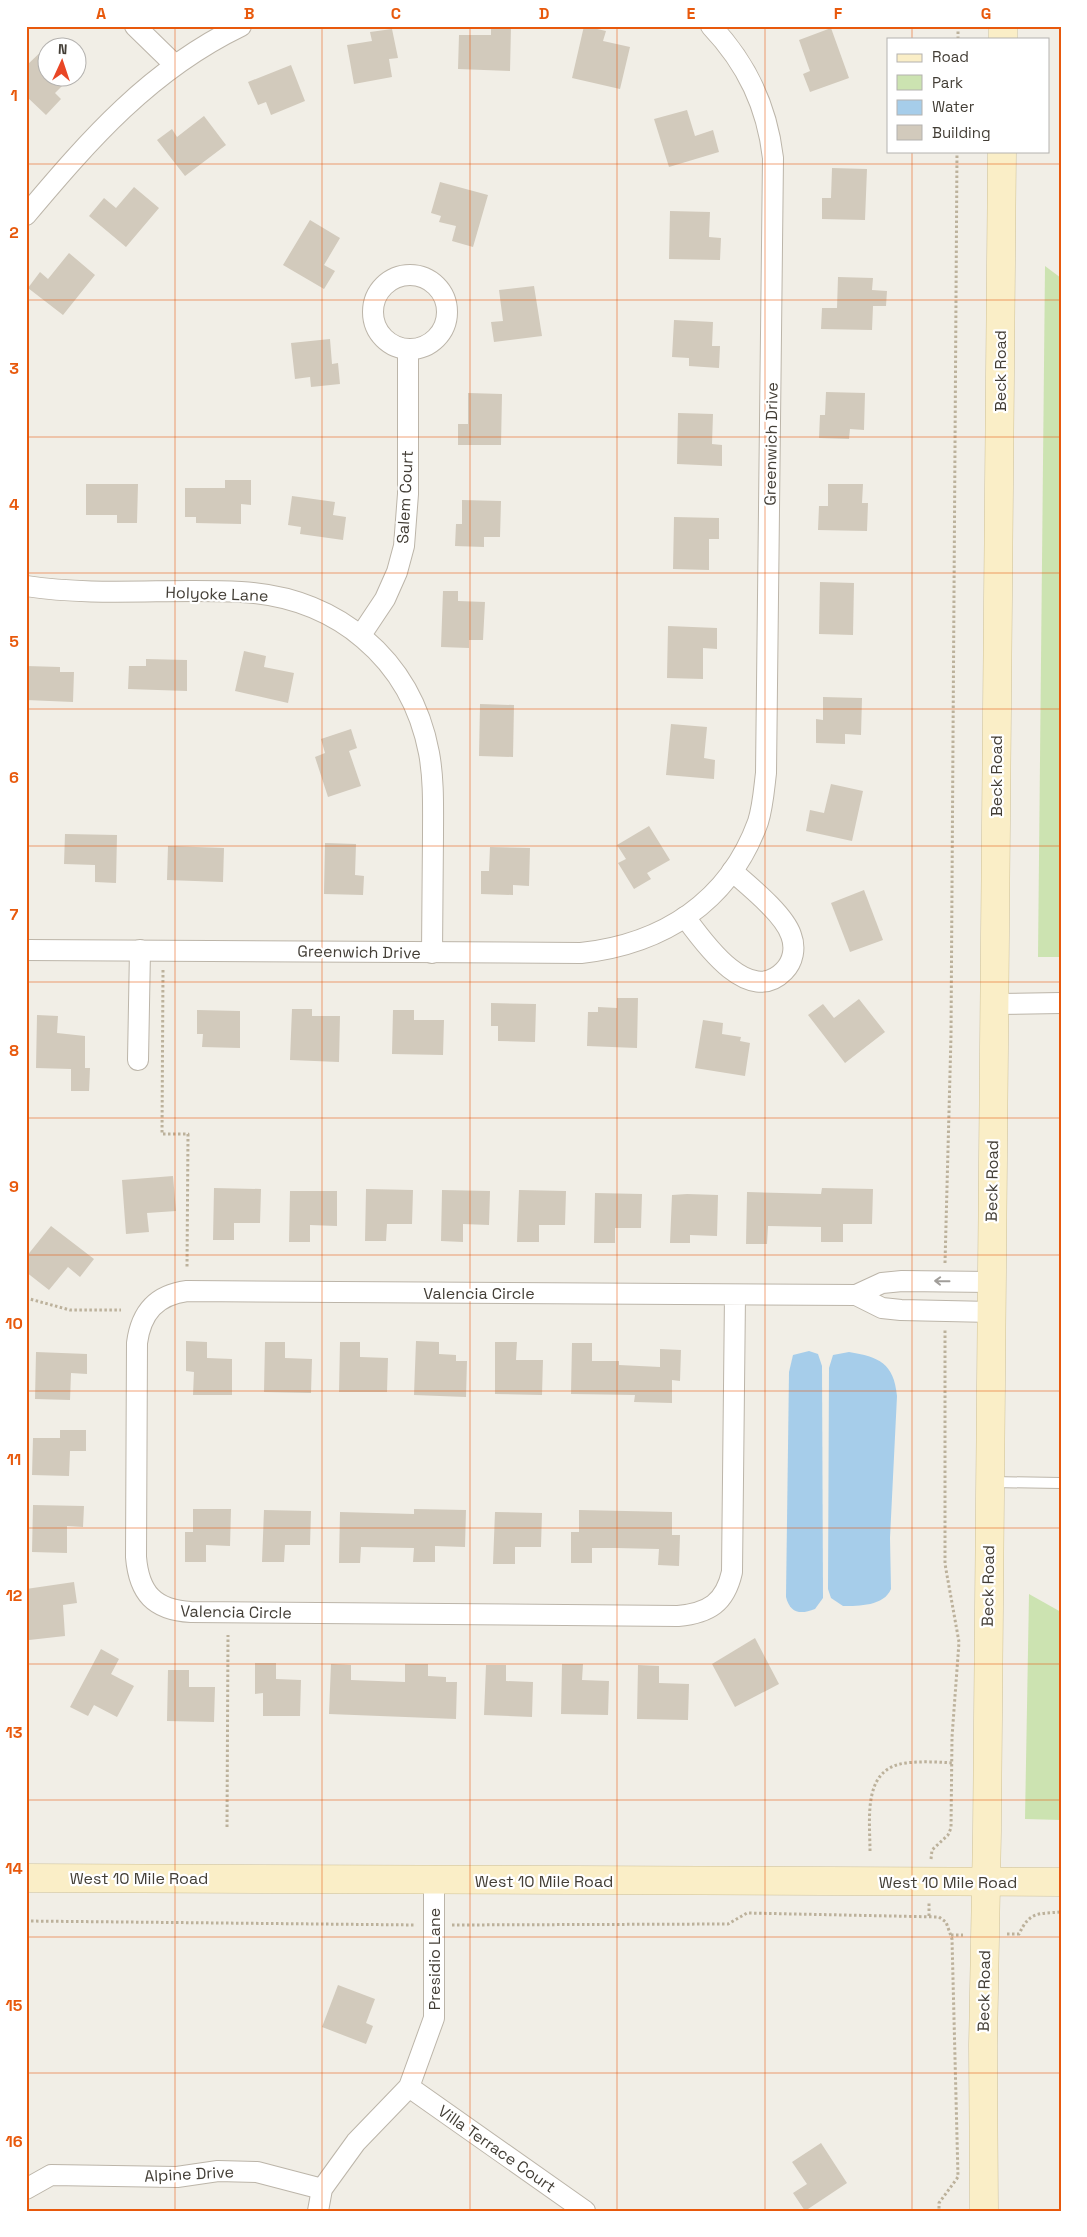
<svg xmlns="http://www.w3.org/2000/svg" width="1087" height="2237" font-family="'Space Grotesk',sans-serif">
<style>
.green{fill:#cce3b1}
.water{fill:#a6cdea}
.building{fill:#d2cabc}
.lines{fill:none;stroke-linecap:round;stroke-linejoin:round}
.service-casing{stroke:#bcb5a9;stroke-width:12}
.minor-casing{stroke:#bcb5a9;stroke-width:22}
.secondary-casing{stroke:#cec198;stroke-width:29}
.path{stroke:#bcb19b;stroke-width:3;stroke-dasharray:2.5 2.5;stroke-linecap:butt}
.service{stroke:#fff;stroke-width:10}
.minor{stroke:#fff;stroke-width:20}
.secondary{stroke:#faeec7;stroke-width:28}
.oneway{stroke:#a19e9a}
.grid{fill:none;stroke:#e8590c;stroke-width:1;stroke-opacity:0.55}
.labels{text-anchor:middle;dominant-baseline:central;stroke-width:4.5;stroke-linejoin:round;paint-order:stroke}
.street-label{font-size:16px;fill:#433e36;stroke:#fff}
.neatline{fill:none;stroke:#e8590c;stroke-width:2}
.grid-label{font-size:16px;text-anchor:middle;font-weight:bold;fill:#e8590c}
</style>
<rect width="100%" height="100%" fill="#f1eee6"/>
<!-- green -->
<g class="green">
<polygon points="1045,266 1061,278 1061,957 1038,957"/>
<polygon points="1029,1594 1061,1612 1061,1820 1025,1819"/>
</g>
<!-- water -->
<g class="water">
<path d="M809 1351 818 1354 822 1366 823 1598 815 1609C800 1615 790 1613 786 1597L789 1372 793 1355Z"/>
<path d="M849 1352C879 1357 894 1363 897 1396L890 1538 891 1589C884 1606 859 1606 843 1606L831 1598 828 1589 829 1368 833 1355Z"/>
</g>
<!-- building -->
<g class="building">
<polygon points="491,26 511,26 510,71 458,69 459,35 491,35"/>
<polygon points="584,26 606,31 603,41 630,47 620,89 572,78"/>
<polygon points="831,28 849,78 810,92 803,74 810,71 799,40"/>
<polygon points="392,29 398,58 389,59 392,77 354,84 347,45 372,41 370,32"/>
<polygon points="48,45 48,78 70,78 55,93 61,99 46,115 26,96 26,66"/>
<polygon points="291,65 305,101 271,115 266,102 258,105 248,82"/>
<polygon points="687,110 695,136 713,130 719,152 669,167 654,119"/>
<polygon points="204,116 226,145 185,176 157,140 172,129 177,137"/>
<polygon points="832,168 867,169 865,220 822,219 822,198 831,198"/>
<polygon points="440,182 488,195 473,247 452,241 456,226 439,222 441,216 431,213"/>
<polygon points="134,187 159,208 126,247 89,216 104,198 116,208"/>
<polygon points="670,211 710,212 709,237 721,238 720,260 669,259"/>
<polygon points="310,220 340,238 324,265 335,271 324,289 283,265"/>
<polygon points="69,253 95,275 63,315 28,288 40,272 48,279"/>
<polygon points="838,277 873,278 872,290 887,291 886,306 873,306 872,330 821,329 822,308 837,308"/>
<polygon points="534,286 542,336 494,342 491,322 503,321 499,290"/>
<polygon points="674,320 713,322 712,346 720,346 719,368 689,366 689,358 672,357"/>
<polygon points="330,339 332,364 338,363 340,384 311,387 310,377 295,379 291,343"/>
<polygon points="826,392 865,393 864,430 850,429 849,439 819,438 820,415 825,415"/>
<polygon points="468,393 502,394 501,445 458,445 458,424 468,424"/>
<polygon points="678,413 713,414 712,444 722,445 722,466 677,464"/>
<polygon points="225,480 251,480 251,505 241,504 241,524 196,523 196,517 185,517 185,488 225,488"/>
<polygon points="86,484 138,484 137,523 117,523 117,515 86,515"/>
<polygon points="828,484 863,484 862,503 868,503 867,531 818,530 819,506 828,506"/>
<polygon points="292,496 335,502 333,515 346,517 343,540 300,534 301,527 288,525"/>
<polygon points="462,500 501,501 500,537 484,537 484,547 455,546 456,524 462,524"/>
<polygon points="674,517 719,518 719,539 709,539 709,570 673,569"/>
<polygon points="820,582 854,583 853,635 819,634"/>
<polygon points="443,591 458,591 458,601 485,602 483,640 469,640 469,648 441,647"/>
<polygon points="668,626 717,628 717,649 703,648 703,679 667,678"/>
<polygon points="244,651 266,656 264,667 294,673 288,703 235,691"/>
<polygon points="146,659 187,660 187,691 128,689 129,666 146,666"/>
<polygon points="26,666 60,667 60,672 74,672 73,702 26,700"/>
<polygon points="823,697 862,698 861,735 845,734 845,744 816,743 816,719 823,720"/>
<polygon points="480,704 514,705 513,757 479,756"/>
<polygon points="671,724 707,727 704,758 715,760 714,779 666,775"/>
<polygon points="351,729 357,748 349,751 361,786 328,797 315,757 325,753 321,739"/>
<polygon points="831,784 863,791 852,841 806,831 810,810 824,813"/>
<polygon points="649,826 670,860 647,873 651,879 634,889 618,863 626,859 617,845"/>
<polygon points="65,834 117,835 116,883 95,882 95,865 64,864"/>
<polygon points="325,843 356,844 355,875 364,876 363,895 324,894"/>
<polygon points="168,846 224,848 223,882 167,880"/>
<polygon points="490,847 530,848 529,886 513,885 513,895 481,894 481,871 489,871"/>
<polygon points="864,890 883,940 850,952 831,903"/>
<polygon points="617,998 638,998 637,1048 587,1046 588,1012 598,1012 598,1007 617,1008"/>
<polygon points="859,999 885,1032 845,1063 808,1015 823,1004 834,1018"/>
<polygon points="491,1003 536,1004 535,1042 498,1041 498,1026 491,1026"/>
<polygon points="292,1009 312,1009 312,1016 340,1016 339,1062 290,1060"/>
<polygon points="197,1010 240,1011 240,1048 202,1047 203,1034 197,1034"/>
<polygon points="393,1010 414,1010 414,1020 444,1020 443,1055 392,1054"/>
<polygon points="37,1015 58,1016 57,1033 85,1036 85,1068 90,1068 89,1091 71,1091 71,1069 36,1068"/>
<polygon points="703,1020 723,1023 722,1034 741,1037 740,1041 750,1043 745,1076 695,1068"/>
<polygon points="173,1176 176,1211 147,1213 149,1232 126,1234 122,1180"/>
<polygon points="214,1188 261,1189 260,1223 234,1223 234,1240 213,1240"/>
<polygon points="822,1188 873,1189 872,1224 843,1224 843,1242 821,1242 821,1227 768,1226 767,1244 746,1244 747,1192 821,1194"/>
<polygon points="366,1189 413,1190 412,1224 387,1224 386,1241 365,1241"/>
<polygon points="442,1190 490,1191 489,1225 463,1224 463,1242 441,1241"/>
<polygon points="519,1190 566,1191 565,1225 539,1225 539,1242 517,1242"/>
<polygon points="290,1191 337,1191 337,1226 310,1225 310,1242 289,1242"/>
<polygon points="595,1193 642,1194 641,1228 615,1228 615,1243 594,1243"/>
<polygon points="687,1194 718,1195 717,1236 690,1235 690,1243 670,1243 672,1195"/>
<polygon points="51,1226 94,1259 80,1277 68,1267 49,1290 26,1272 26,1257"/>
<polygon points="186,1341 207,1342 207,1358 232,1359 232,1395 193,1395 194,1372 186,1371"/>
<polygon points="416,1341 439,1342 439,1354 456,1355 456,1361 467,1361 466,1397 414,1395"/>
<polygon points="265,1342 285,1342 285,1358 312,1359 311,1393 264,1392"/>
<polygon points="340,1342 360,1342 360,1357 388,1358 387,1392 339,1392"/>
<polygon points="495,1342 517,1342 516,1360 543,1360 542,1395 495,1394"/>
<polygon points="572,1343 592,1343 592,1361 619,1361 619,1365 660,1367 660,1349 681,1350 680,1381 672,1380 672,1403 634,1402 635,1395 571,1394"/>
<polygon points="36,1352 87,1354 87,1374 71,1373 70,1400 35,1399"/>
<polygon points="60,1430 86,1430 86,1451 70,1451 69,1476 32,1475 33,1438 60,1438"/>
<polygon points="33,1505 84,1506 83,1527 67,1526 67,1553 32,1552"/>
<polygon points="193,1509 231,1509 230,1546 206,1545 206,1562 185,1562 185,1532 193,1532"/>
<polygon points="414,1509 466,1510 465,1547 435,1546 435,1562 413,1562 414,1548 361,1547 360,1563 339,1563 340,1512 414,1514"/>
<polygon points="264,1510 311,1511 310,1545 285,1545 284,1562 262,1562"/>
<polygon points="579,1510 672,1512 672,1535 680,1535 679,1566 658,1565 659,1549 616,1548 592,1548 592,1563 571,1563 571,1532 579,1532"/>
<polygon points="495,1512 542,1513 541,1547 515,1547 515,1564 493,1564"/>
<polygon points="74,1582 77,1603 63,1605 65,1636 29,1640 26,1589"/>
<polygon points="755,1638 779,1684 735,1707 712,1664"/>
<polygon points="101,1649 119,1659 111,1674 134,1686 117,1717 94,1705 88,1716 70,1707"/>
<polygon points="255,1663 276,1663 276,1679 301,1680 300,1716 263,1716 263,1693 255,1694"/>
<polygon points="331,1664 351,1665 351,1680 405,1682 405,1664 428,1664 428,1676 446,1677 446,1682 457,1682 456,1719 329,1714"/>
<polygon points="562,1664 583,1664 582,1680 609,1681 608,1715 561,1714"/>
<polygon points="486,1665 506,1665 506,1681 533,1682 532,1717 484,1715"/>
<polygon points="638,1665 659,1666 659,1683 689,1684 688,1720 637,1719"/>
<polygon points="168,1670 189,1670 189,1687 215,1687 214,1722 167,1721"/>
<polygon points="338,1985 375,1999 366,2023 373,2026 366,2044 322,2027"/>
<polygon points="821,2143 847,2183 805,2211 793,2193 807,2184 792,2162"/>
</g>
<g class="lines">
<defs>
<polyline id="service" points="992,1482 1061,1483"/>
<g id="minor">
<polyline points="135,26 174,64"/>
<path d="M26 215C90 139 150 70 241 26"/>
<circle cx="410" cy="312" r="37"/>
<path d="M26 586C98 597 169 588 241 592 336 597 411 658 429 753 434 780 433 808 433 836 433 875 432 914 432 953"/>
<polyline points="361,635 385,599 397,572 404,546 408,494 408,349"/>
<path d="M685 917C704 943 749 1007 784 971 793 962 796 948 791 935 784 914 749 886 732 871"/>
<path d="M26 950 581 953C663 944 729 902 758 822 763 806 764 789 766 773L773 158C767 106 747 64 711 26"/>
<polyline points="994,1004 1061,1003"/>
<polyline points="138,1060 140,950"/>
<path d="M735 1295 732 1572C725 1603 709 1613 678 1616L191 1612C154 1610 139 1593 136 1557L137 1343C141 1313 156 1295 187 1291L856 1295 882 1308 901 1310 991 1312"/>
<polyline points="856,1295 882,1283 902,1281 991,1282"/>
<polyline points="409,2087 585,2211"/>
<polyline points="26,2189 51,2175 177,2177 218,2171 257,2172 322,2189"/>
<polyline points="318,2211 322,2189 356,2142 409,2087 434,2018 434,1880"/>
</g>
<g id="secondary">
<polyline points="1003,39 1003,26"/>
<polyline points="26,1878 1061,1882"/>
<polyline points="984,2211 983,2045 987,1832 1002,151"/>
</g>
</defs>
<!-- service casing -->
<use href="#service" class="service-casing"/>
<!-- minor casing -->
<use href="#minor" class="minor-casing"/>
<!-- secondary casing -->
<use href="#secondary" class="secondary-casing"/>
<!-- path -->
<g class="path">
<polyline points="958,39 958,26"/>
<polyline points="163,970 162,1134 188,1134 187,1268"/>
<polyline points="945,1263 951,1036 957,151"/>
<polyline points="26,1298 70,1310 121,1310"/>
<polyline points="227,1827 228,1635"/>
<path d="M870 1851C870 1818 862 1768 906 1763 921 1761 938 1762 953 1763"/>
<polyline points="931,1859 932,1850 948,1835 951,1828 952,1737 959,1642 945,1564 945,1329"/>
<polyline points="929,1916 929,1903"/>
<polyline points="26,1921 416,1925"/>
<polyline points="452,1925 728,1924 747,1913 939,1917 946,1922 952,1939 958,2177 939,2203 939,2211"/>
<path d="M1007 1934H1019C1030 1911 1038 1914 1061 1912"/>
<polyline points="951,1935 963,1935"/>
</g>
<!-- service -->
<use href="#service" class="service"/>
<!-- minor -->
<use href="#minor" class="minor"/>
<!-- secondary -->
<use href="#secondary" class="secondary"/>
</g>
<!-- one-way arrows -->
<defs><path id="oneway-shaft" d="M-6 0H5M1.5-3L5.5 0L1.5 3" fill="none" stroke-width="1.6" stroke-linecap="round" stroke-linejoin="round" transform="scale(1.25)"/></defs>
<use class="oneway" href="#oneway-shaft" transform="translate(942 1281) rotate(-179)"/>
<!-- grid -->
<path class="grid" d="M175 26V2211M322 26V2211M470 26V2211M617 26V2211M765 26V2211M912 26V39M912 151V2211M26 164H1061M26 300H1061M26 437H1061M26 573H1061M26 709H1061M26 846H1061M26 982H1061M26 1118H1061M26 1255H1061M26 1391H1061M26 1528H1061M26 1664H1061M26 1800H1061M26 1937H1061M26 2073H1061"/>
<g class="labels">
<!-- street labels -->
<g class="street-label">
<text transform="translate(1000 371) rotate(-90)">Beck Road</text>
<text transform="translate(771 444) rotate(-89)">Greenwich Drive</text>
<text transform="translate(405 497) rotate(-87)">Salem Court</text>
<text transform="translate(217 594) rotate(2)">Holyoke Lane</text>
<text transform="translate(996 776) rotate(-90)">Beck Road</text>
<text transform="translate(359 952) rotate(1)">Greenwich Drive</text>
<text transform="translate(992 1181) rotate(-89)">Beck Road</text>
<text x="479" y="1293">Valencia Circle</text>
<text transform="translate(988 1586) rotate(-89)">Beck Road</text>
<text transform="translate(236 1612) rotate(1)">Valencia Circle</text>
<text x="139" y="1878">West 10 Mile Road</text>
<text x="544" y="1881">West 10 Mile Road</text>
<text x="948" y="1882">West 10 Mile Road</text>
<text transform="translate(434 1959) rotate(-90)">Presidio Lane</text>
<text transform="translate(984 1991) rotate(-89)">Beck Road</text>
<text transform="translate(497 2149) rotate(35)">Villa Terrace Court</text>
<text transform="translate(189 2174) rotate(-3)">Alpine Drive</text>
</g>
</g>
<!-- border -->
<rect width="1087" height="2237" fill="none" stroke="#ffffff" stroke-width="55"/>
<!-- legend -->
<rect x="887" y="38" width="162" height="115" fill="#ffffff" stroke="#b4b2af"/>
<rect x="897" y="54" width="25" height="8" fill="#faeec7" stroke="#b4b2af"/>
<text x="932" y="62" font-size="15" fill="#433e36">Road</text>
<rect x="897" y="75" width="25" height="15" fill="#cce3b1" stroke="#b4b2af"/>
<text x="932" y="88" font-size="15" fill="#433e36">Park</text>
<rect x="897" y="100" width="25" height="15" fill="#a6cdea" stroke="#b4b2af"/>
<text x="932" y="112" font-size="15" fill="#433e36">Water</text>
<rect x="897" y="125" width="25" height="15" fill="#d2cabc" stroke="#b4b2af"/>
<text x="932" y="138" font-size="15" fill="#433e36">Building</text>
<!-- north arrow -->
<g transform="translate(62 62) rotate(3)"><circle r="24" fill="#ffffff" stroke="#b4b2af"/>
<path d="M0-4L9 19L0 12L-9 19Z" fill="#e94625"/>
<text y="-8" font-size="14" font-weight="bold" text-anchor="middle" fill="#433e36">N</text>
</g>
<rect x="28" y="28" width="1032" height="2182" class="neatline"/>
<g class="grid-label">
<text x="101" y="19">A</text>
<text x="249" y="19">B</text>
<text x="396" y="19">C</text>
<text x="544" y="19">D</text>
<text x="691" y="19">E</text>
<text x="838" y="19">F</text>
<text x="986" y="19">G</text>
<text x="14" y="101">1</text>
<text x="14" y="238">2</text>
<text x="14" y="374">3</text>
<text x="14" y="510">4</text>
<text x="14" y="647">5</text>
<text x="14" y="783">6</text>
<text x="14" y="920">7</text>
<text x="14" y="1056">8</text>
<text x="14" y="1192">9</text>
<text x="14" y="1329">10</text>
<text x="14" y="1465">11</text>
<text x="14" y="1601">12</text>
<text x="14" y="1738">13</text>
<text x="14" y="1874">14</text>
<text x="14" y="2011">15</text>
<text x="14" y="2147">16</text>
</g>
</svg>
